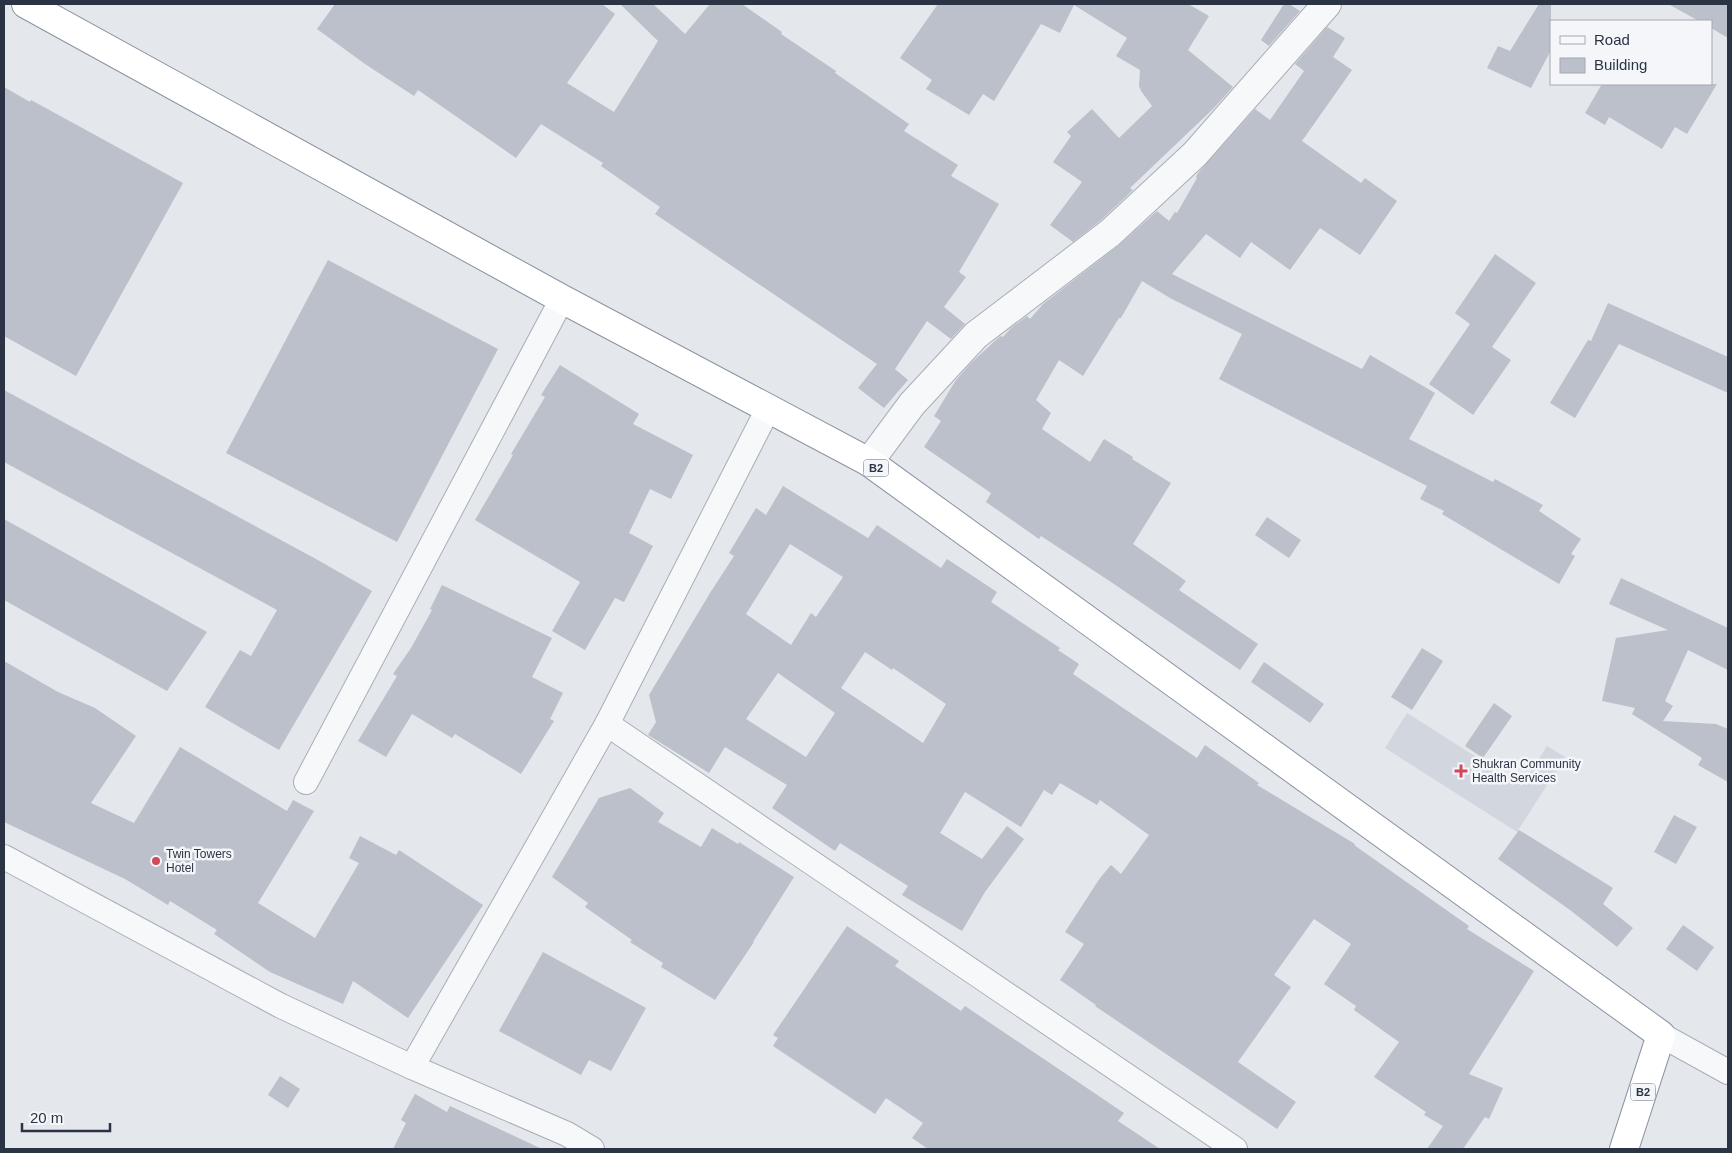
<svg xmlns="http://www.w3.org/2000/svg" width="1732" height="1153" font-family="Arial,sans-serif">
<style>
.built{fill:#d2d6de}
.building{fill:#bbc0ca;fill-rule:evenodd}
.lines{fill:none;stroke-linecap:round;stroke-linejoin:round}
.minor-casing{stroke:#a9aeb7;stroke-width:26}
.tertiary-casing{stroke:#a9aeb7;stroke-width:30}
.trunk-casing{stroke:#8b94a3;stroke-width:30}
.minor{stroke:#f7f8fa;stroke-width:24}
.tertiary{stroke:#f7f8fa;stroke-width:28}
.trunk{stroke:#fff;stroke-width:28}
.poi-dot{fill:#d1495b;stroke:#f4f6f9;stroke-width:2}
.labels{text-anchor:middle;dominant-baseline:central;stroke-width:5;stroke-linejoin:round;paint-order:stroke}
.shield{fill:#f4f6f9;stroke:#676e7b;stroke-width:1}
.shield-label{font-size:11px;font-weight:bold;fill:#2b3445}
.poi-label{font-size:12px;fill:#2b3445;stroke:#f4f6f9;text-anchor:start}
</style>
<rect width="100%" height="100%" fill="#e4e7ec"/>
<!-- built -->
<polygon class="built" points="1407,713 1522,786 1547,746 1565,757 1517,832 1385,748"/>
<!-- building -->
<g class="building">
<polygon points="335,4 602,4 615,14 567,83 614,112 658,41 620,4 653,4 685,34 710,4 742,4 782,32 781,34 836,71 835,73 909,124 904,131 958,165 951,176 999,204 959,272 966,277 944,307 965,324 951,339 927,321 895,369 908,380 884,408 858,388 877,364 655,214 660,207 601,166 603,163 541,124 516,158 418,90 414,96 365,64 317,29"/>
<polygon points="938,4 1188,4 1209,16 1188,50 1233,87 1214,108 1130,188 1133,190 1100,221 1073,242 1050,225 1082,182 1053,162 1071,136 1067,132 1092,109 1119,138 1152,106 1141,91 1139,86 1140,70 1116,56 1127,38 1074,5 1060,33 1041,24 994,101 983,94 969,115 926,89 932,80 900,58"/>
<polygon points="1284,4 1289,4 1300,11 1269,46 1261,40"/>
<polygon points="1539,4 1551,4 1551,50 1531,88 1487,68 1498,46 1510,51"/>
<polygon points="1668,4 1728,4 1728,38 1711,28 1711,21 1699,21"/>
<polygon points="1327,27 1345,38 1333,57 1352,70 1302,141 1361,183 1365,178 1397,201 1360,255 1320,228 1290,270 1251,242 1240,258 1206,234 1172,274 1362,369 1370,355 1435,393 1409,439 1493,482 1495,479 1543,505 1539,511 1581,539 1571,554 1575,556 1559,584 1442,514 1444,511 1420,499 1427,486 1219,379 1242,334 1170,298 1142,281 1121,318 1119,318 1083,376 1059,360 1036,400 1051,413 1042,429 1090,462 1104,439 1133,457 1132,459 1171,483 1133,544 1186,581 1179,590 1258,644 1240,670 1114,584 1041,536 1039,539 986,502 991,493 924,447 941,421 934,416 956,380 971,363 997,339 1001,336 1003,337 1011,328 1027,316 1030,319 1043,304 1119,245 1157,211 1169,221 1175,212 1177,213 1197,178 1196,177 1198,173 1255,109 1270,120 1304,71 1295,64"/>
<polygon points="1602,84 1717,84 1687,134 1675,127 1662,149 1609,117 1605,125 1585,113"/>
<polygon points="4,87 30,102 31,100 183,183 76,376 4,336"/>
<polygon points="1495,254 1536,283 1492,347 1511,360 1473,415 1429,384 1470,324 1455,313"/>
<polygon points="328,260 498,349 397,542 226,453"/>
<polygon points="1608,303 1728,357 1728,393 1619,344 1575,418 1550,403 1588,340 1591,341"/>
<polygon points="560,365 639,414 633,424 693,455 671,499 650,489 629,533 653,546 624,602 615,598 585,650 552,631 580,582 475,520 513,455 511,454 545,397 541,395"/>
<polygon points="4,390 316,559 372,591 279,750 205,707 240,650 251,656 277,610 4,462"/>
<path d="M783 486 868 538 877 525 941 568 947 559 997 592 991 602 1060 648 1058 650 1079 664 1073 674 1197 758 1205 745 1259 783 1257 785 1355 844 1354 845 1469 926 1467 929 1534 971 1469 1074 1503 1088 1489 1119 1485 1117 1463 1149H1427L1443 1126 1424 1115 1426 1112 1374 1077 1399 1042 1354 1010 1356 1006 1324 984 1351 944 1314 919 1274 975 1291 987 1238 1062 1296 1102 1277 1129 1095 1006 1096 1005 1060 980 1084 944 1065 932 1100 878 1111 865 1121 874 1149 835 1100 800 1097 805 1060 783 1052 795 1044 790 1021 827 965 792 940 833 982 859 1007 826 1024 839 985 892 962 931 902 895 908 886 840 843 835 851 772 808 787 785 725 747 709 773 648 735 656 722 649 695 710 593 734 556 729 553 756 508 766 515ZM790 544 843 577 816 617 811 613 791 645 746 614ZM865 652 892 670 893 668 946 704 923 743 841 688ZM778 673 835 713 806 757 746 719Z"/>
<polygon points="1267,517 1301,540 1289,558 1255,535"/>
<polygon points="4,519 207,632 167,691 4,600"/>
<polygon points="1621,578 1728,628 1728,670 1688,650 1665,701 1673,706 1663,721 1716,724 1728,729 1728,782 1698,765 1702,758 1632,714 1635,708 1602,701 1616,638 1668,630 1609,604"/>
<polygon points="442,585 552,638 532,677 563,693 550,719 554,721 521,774 455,734 452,738 412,714 386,757 358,741 397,676 393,674 411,648 432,610 430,609"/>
<polygon points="1422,648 1443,661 1412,710 1391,697"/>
<polygon points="4,661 58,692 95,708 136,736 91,803 134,823 180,747 287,811 293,800 314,811 258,903 315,938 359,863 349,858 360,836 396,855 399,850 483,905 408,1018 353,981 343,1004 270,972 214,934 217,930 170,901 168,905 125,879 4,822"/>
<polygon points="1264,662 1324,704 1310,723 1251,682"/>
<polygon points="1494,703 1512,716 1483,758 1465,746"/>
<polygon points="630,788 664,813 658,822 701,847 712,828 738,844 739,842 794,877 753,942 754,942 715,1000 661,967 663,963 630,942 632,940 585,907 588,903 552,877 599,798"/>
<polygon points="1674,815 1697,827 1676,864 1654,852"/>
<polygon points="1519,830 1613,888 1603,904 1633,928 1617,947 1570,910 1498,859"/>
<polygon points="1683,925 1714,947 1697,971 1666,949"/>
<polygon points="847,926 899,961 895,966 961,1011 965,1006 1124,1113 1118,1121 1160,1149 928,1149 912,1138 923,1123 886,1098 875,1114 773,1046 778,1038 773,1035"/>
<polygon points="543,952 646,1008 611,1071 589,1060 581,1075 499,1031"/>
<polygon points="280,1076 300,1089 288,1108 268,1095"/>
<polygon points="415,1094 447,1112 450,1106 542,1149 393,1149 406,1123 401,1120"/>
</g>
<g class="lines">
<defs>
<g id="minor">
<polyline points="607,724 1235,1149"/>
<polyline points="306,782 562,299"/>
<polyline points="4,857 281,1006 412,1067 567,1134 592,1149"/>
<polyline points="1661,1035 1728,1072"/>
<polyline points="412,1067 607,724 768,409"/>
</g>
<polyline id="tertiary" points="869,462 912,404 976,335 1110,233 1195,154 1327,4"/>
<polyline id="trunk" points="26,4 562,299 869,462 1661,1035 1624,1149"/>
</defs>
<!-- minor casing -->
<use href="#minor" class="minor-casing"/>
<!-- tertiary casing -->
<use href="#tertiary" class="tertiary-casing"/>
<!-- trunk casing -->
<use href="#trunk" class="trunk-casing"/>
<!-- minor -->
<use href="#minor" class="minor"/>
<!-- tertiary -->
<use href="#tertiary" class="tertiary"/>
<!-- trunk -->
<use href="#trunk" class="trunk"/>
</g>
<!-- markers -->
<g class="poi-dot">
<path d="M1458.5 763.5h5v5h5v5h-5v5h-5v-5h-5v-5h5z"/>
<circle cx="156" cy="861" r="5"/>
</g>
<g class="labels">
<!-- shield labels -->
<g class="shield">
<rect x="863.5" y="459.5" width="25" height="17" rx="4"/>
<rect x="1630.5" y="1083.5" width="25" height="17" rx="4"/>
</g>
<g class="shield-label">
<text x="876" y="468">B2</text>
<text x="1643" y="1092">B2</text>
</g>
<!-- poi labels -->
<g class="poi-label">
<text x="1472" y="764">Shukran Community<tspan x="1472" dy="14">Health Services</tspan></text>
<text x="166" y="854">Twin Towers<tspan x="166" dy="14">Hotel</tspan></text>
</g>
</g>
<!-- border -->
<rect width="1732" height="1153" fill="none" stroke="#2b3445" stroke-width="10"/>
<!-- legend -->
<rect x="1550" y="20" width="162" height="65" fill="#f4f6f9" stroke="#a4a8b1"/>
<rect x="1560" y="36" width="25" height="8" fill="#f7f8fa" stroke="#a4a8b1"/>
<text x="1594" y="45" font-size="15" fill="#2b3445">Road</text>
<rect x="1560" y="58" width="25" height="15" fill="#bbc0ca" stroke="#a4a8b1"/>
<text x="1594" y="70" font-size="15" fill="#2b3445">Building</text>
<!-- scale -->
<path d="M22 1123v8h88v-8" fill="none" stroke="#2b3445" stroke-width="2.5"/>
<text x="30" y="1123" font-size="15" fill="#2b3445" stroke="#f4f6f9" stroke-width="4" paint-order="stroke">20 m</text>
</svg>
